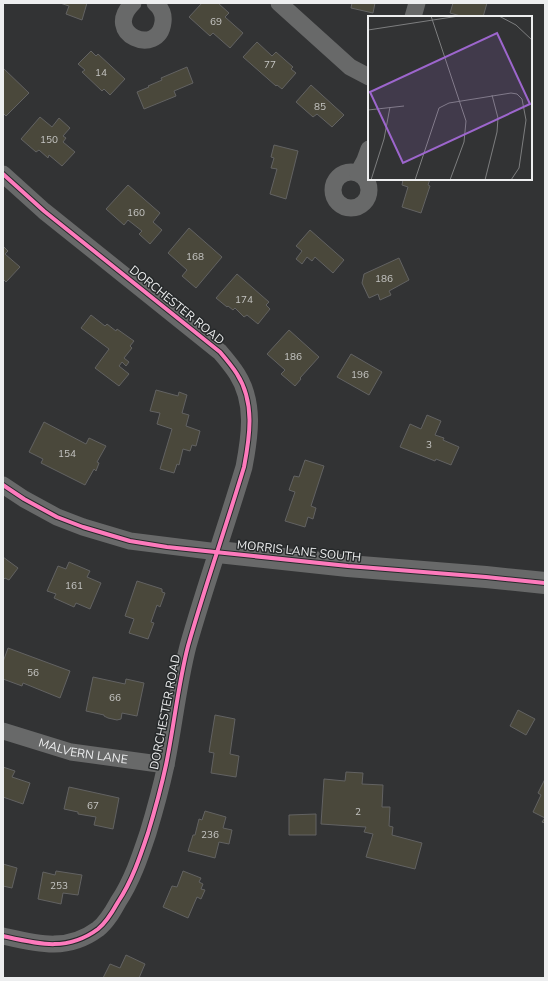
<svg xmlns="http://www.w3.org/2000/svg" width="548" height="981" font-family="'Nunito Sans',sans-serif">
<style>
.building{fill:#4a483b;stroke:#626262}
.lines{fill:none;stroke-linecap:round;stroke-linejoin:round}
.minor{stroke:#686969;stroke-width:17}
.tertiary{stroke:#686969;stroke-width:22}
.cycleway-casing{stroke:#272a2b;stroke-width:6}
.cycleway{stroke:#fd7abc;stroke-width:4}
.labels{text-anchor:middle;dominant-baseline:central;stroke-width:3;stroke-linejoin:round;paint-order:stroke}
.number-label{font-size:10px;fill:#c4c4c2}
.street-label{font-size:12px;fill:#edeeef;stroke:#272a2b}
.inset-road{fill:none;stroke:#7d7e7f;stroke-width:1}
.view{fill:#9d66cd;fill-opacity:0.15;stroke:#9d66cd;stroke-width:2}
.inset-edge{fill:none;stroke:#edeeef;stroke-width:2}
</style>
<rect width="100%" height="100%" fill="#323334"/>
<!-- building -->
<g class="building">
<polygon points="60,3 87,3 82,20 66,14 69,6"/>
<polygon points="202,3 218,3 229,13 225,17 243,33 230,48 213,33 210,36 189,17"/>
<polygon points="352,3 375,3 373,13 351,8"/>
<polygon points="453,3 487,3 483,17 464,17 450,13"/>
<polygon points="257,42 272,56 276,52 293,67 291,69 296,73 282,89 277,85 276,86 243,57"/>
<polygon points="91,51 96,56 98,54 125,79 110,95 104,89 102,91 82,72 85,70 78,64"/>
<polygon points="187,67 193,83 174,91 176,96 144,109 137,92 149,87 148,86 162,80 161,78"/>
<polygon points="3,68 29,93 6,116 3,113"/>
<polygon points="311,85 344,115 332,127 317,114 313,117 296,102"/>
<polygon points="40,117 52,127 59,118 70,128 63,136 66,138 63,142 75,152 62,166 49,155 48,158 39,150 36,152 21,139"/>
<polygon points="274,145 298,151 286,199 270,194 277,169 271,168 274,158 271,157"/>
<polygon points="403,179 430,179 428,185 430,186 421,213 402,207 408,187 402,185"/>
<polygon points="128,185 160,213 153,222 162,230 150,244 139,234 142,231 128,220 124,225 106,209"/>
<polygon points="189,228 222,257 196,288 182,276 187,270 168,253"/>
<polygon points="310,230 344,260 333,273 315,257 312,261 307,257 302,264 296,259 302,251 296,246"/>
<polygon points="3,246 8,251 5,254 20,267 6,282 3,279"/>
<polygon points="399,258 409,280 389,291 391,295 380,300 378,294 369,298 362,283 364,274"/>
<polygon points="237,274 269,302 266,305 270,309 258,324 247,315 244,317 235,308 233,310 228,306 227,307 216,298"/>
<polygon points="91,315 105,326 107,324 116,331 117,329 134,341 130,346 132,348 124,358 129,362 126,366 122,362 119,366 129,374 119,386 95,368 109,349 81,328"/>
<polygon points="289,330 319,357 300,378 301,379 295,386 281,374 285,370 267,354"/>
<polygon points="351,354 382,372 369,395 337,377"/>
<polygon points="156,390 178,396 179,392 187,395 182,413 189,415 186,426 200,431 196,446 192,445 190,451 183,449 179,465 177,464 174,473 160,469 172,429 157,424 160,413 150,411"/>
<polygon points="427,415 441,421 435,435 444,438 443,440 459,447 451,465 436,459 435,461 400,447 410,424 421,429"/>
<polygon points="44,422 86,444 89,438 106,446 97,462 99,463 96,471 94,469 85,485 41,463 43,459 29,452"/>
<polygon points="305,460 324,466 311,506 316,508 313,519 308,517 305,527 285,521 295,492 289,490 294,476 299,477"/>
<polygon points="3,557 18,568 9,580 5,578 3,580"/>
<polygon points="69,562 90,571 87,577 101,583 90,609 76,603 74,607 54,598 56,594 47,591 58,566 66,569"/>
<polygon points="137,581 162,589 162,592 165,593 160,607 157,605 151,622 154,623 148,639 129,633 134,619 125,616"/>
<polygon points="8,648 70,671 60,698 23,683 22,686 3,679 3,662"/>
<polygon points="93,677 125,684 126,679 144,683 137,716 122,713 121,719 117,720 108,718 104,716 104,715 86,711"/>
<polygon points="518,710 535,719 526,735 510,726"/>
<polygon points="215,715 235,719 230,754 239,756 236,777 211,773 214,753 209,752"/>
<polygon points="3,767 15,771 12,777 30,783 23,804 3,797"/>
<polygon points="346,772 363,773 362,784 383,785 382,807 390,807 389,826 393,827 392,835 422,843 415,869 366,857 373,834 364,832 366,827 321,824 324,779 345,781"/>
<polygon points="545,779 545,823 542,822 545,818 533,812 541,795 538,793"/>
<polygon points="69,787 119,798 113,829 94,825 96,817 78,814 78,812 64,809"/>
<polygon points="205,811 226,817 223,828 232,830 229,844 219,842 215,858 188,851 193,835 195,835 199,819 202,820"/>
<polygon points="316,814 316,835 289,835 289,815"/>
<polygon points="3,864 17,868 12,888 3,886"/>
<polygon points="56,871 82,875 78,895 63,893 61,904 38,899 43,872 55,875"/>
<polygon points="183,871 201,878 199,882 203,884 201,889 205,890 201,899 197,897 188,918 163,907 172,886 177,887"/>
<polygon points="126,955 145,964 139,978 103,978 110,964 120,968"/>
</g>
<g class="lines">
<!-- minor -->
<g class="minor">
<path d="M133 3C101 34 159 58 163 22 164 14 161 8 155 3"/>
<polyline points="279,3 350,67 369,77"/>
<polyline points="413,17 417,3"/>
<circle cx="351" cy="190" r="18"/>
<polyline points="358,173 365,160 369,149"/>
<path d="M3 174 44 211 220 352C226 359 232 366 237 374 255 402 250 436 244 467 226 527 205 586 188 646 178 685 174 726 166 765 161 788 155 810 148 833 140 857 132 881 118 902 113 911 107 922 98 929 67 952 38 944 3 936"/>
<polyline points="3,485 24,499 57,517 83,527 130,541 218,552"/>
<path id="s1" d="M3 731 71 752 166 765"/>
</g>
<!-- tertiary -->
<polyline class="tertiary" points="218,552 348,566 486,577 545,583"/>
<defs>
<g id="cycleway">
<path d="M3 174 44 211 220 352C226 359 232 366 237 374 255 402 250 436 244 467 226 527 205 586 188 646 178 685 174 726 166 765 161 788 155 810 148 833 140 857 132 881 118 902 113 911 107 922 98 929 67 952 38 944 3 936"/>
<polyline points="3,485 24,499 57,517 83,527 130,541 167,547 348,566 486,577 545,583"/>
</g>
</defs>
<!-- cycleway casing -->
<use href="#cycleway" class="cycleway-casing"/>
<!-- cycleway -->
<use href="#cycleway" class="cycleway"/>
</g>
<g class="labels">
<!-- number labels -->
<g class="number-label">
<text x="216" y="22">69</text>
<text x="270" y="65">77</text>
<text x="101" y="73">14</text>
<text x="320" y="107">85</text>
<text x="49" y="140">150</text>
<text x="136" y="213">160</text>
<text x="195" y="257">168</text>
<text x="384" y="279">186</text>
<text x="244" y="300">174</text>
<text x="293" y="357">186</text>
<text x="360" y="375">196</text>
<text x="429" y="445">3</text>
<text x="67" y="454">154</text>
<text x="74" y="586">161</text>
<text x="33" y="673">56</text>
<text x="115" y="698">66</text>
<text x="93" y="806">67</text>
<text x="358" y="812">2</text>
<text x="210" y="835">236</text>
<text x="59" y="886">253</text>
</g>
<!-- street labels -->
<g class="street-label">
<text transform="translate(177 305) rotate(39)">DORCHESTER ROAD</text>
<text transform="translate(299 551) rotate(6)">MORRIS LANE SOUTH</text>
<text transform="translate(165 712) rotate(-79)">DORCHESTER ROAD</text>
<text stroke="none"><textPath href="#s1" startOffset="83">MALVERN LANE</textPath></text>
</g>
</g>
<!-- overview -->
<g transform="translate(368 16)">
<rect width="164" height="164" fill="#323334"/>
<path class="inset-road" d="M63 0 98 105 96 126 82 164M131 0 148 9 164 24M0 14 91 0M0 94 36 90M3 164 16 123 22 91M47 164 71 92 81 87 143 77 149 78 154 83 158 104 151 152 143 164M117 164 129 116 130 102 124 79"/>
<path class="view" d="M129 17 162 88 35 147 2 76Z"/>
<rect width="164" height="164" class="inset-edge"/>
</g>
<!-- border -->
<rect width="548" height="981" fill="none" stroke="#edeeef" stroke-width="8"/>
</svg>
